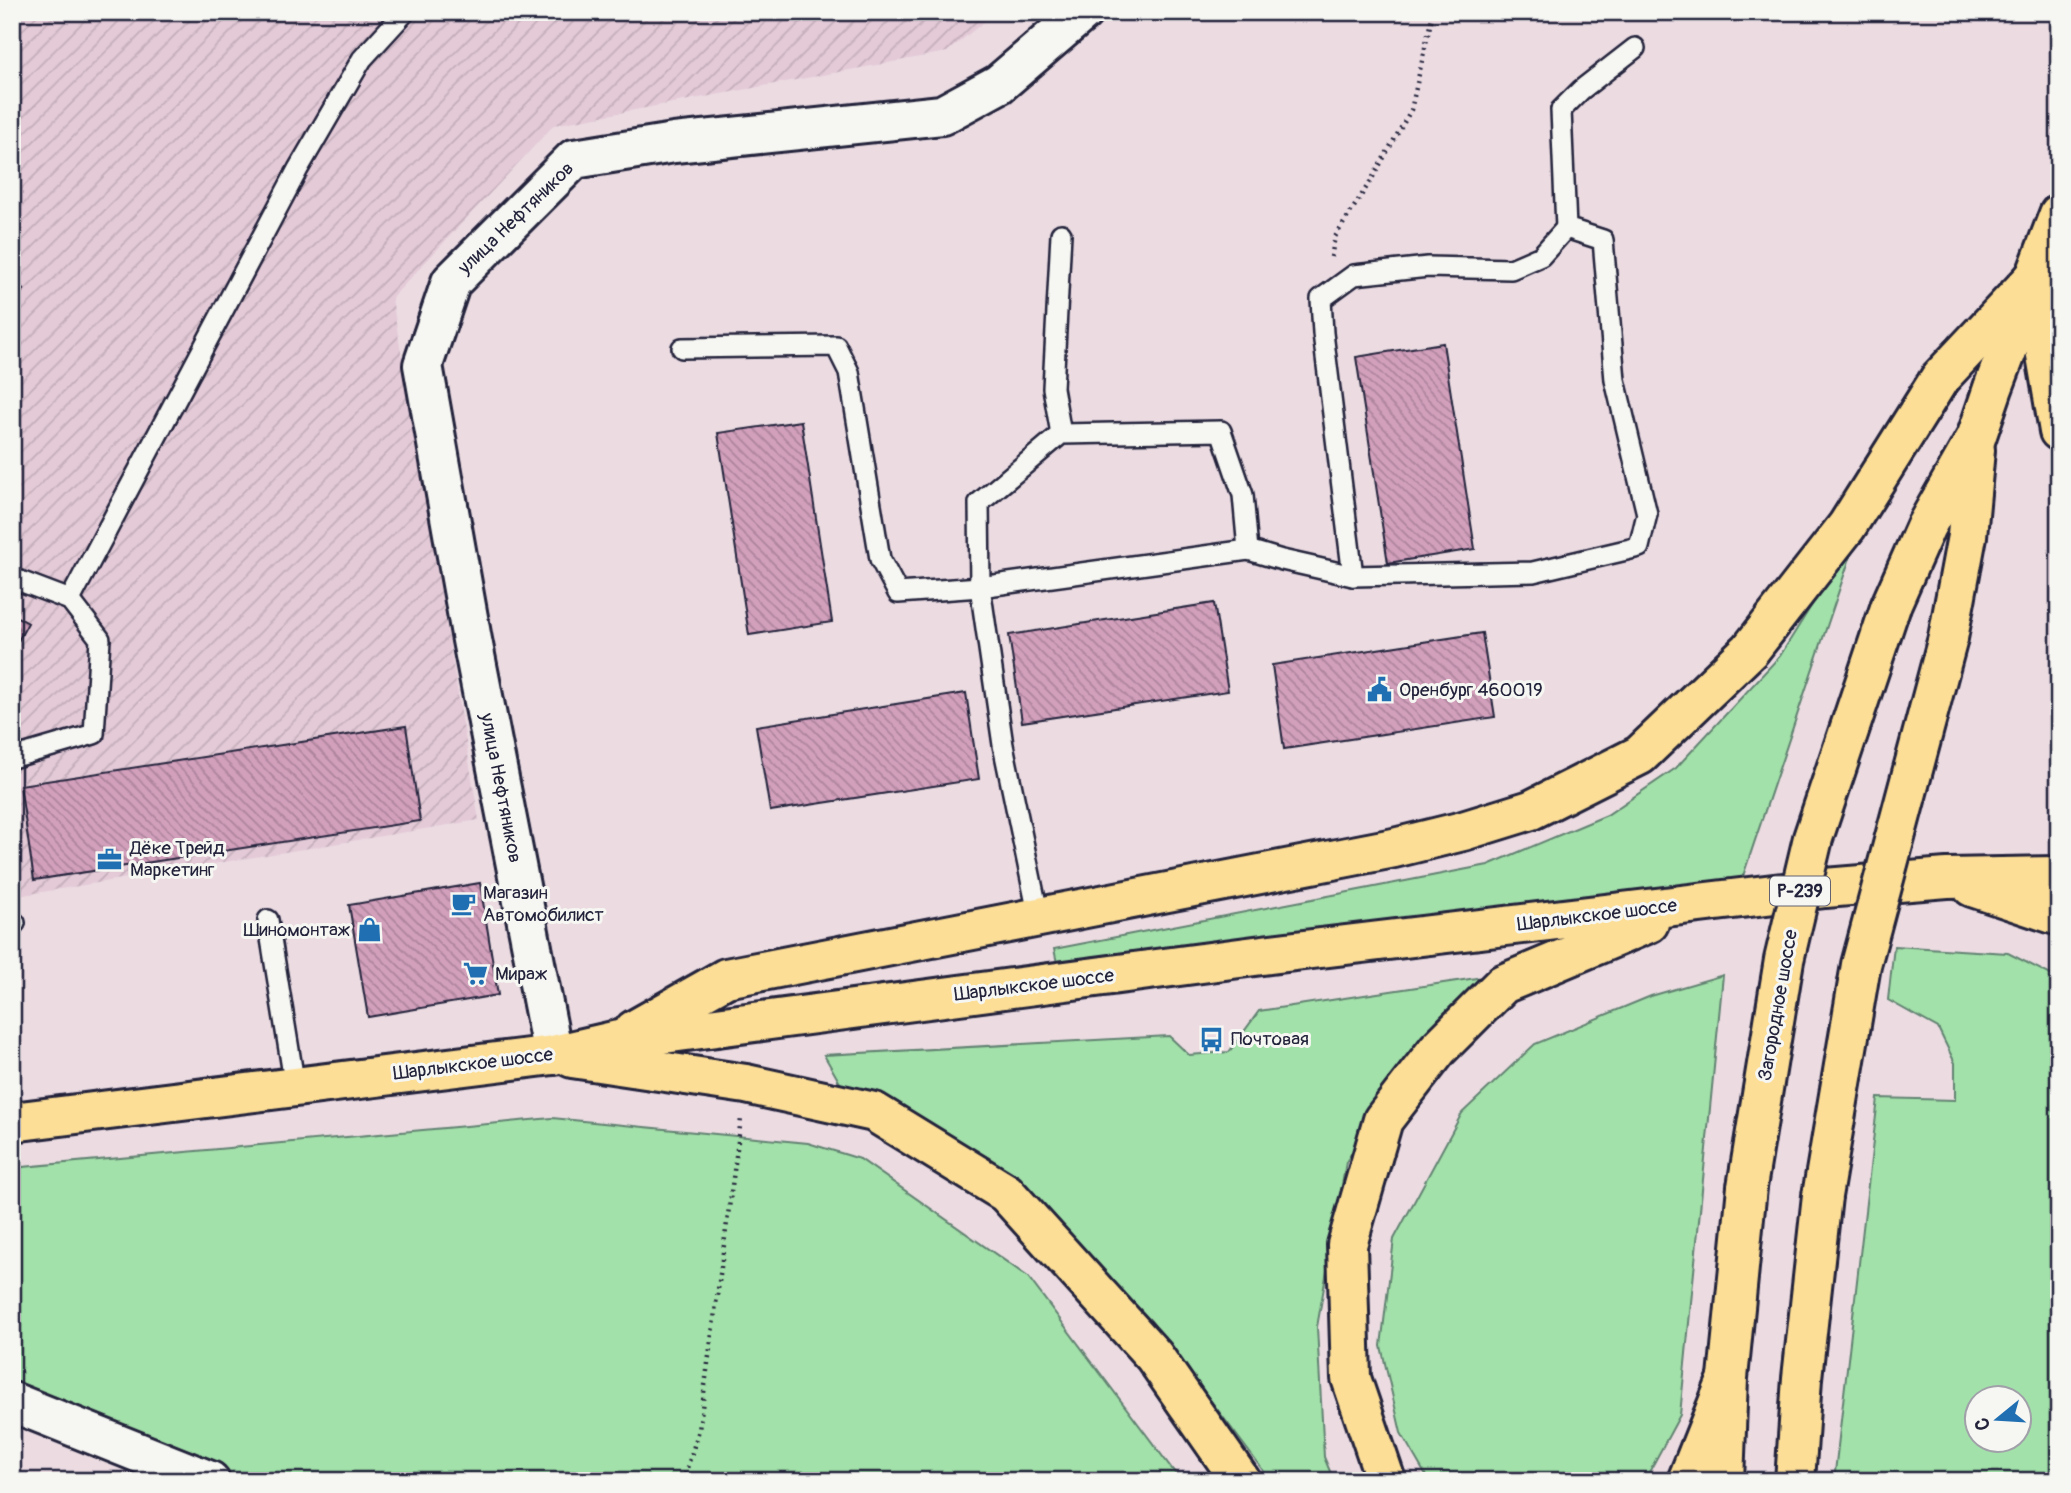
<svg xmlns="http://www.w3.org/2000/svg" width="2071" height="1493" font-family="Pangolin,sans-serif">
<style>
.industrial{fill:url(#industrial-furrows)}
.green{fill:#a2e1a9;stroke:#628272;stroke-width:2;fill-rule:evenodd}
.building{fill:url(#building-back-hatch);stroke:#22223b;stroke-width:2}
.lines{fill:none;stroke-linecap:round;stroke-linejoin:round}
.lane-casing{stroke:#22223b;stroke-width:24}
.street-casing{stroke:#22223b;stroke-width:44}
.primary-casing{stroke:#22223b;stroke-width:44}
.highway-casing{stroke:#22223b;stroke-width:44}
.path{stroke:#22223b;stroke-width:4.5;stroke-dasharray:2 5;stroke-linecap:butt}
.lane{stroke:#f6f6f2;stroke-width:19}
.street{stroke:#f6f6f2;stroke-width:38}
.primary{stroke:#fcde96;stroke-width:38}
.highway{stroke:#fcde96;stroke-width:38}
.highway-bridge-casing{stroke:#22223b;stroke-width:44;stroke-linecap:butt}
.highway-bridge{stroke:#fcde96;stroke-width:38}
.labels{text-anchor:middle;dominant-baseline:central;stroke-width:6;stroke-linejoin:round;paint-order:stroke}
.shield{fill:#f6f6f2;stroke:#626272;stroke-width:2}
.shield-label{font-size:18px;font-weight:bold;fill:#22223b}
.street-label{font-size:19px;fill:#22223b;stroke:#f6f6f2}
.poi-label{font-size:19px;fill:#22223b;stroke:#f6f6f2;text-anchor:start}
</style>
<defs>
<pattern id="industrial-furrows" width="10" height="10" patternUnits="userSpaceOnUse" patternTransform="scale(1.75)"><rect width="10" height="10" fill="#e4cad7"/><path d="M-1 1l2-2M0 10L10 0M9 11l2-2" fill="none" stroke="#c3adb9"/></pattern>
<pattern id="building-back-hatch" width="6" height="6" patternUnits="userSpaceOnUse" patternTransform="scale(1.75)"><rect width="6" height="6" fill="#d3a0bc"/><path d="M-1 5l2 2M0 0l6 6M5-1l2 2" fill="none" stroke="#ab829a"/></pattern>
</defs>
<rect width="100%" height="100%" fill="#ecdce2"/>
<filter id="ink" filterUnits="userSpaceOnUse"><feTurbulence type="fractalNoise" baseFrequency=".0143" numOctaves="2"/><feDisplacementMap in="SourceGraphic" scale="14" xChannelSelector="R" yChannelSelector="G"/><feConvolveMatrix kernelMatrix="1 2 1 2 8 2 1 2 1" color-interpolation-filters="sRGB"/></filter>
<g filter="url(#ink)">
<!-- industrial -->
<polygon class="industrial" points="12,12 996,12 947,52 554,125 392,298 479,820 12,897"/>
<!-- green -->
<g class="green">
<polygon points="1860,528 1741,882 1057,963 1054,949 1488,865 1607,815 1676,768 1780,656"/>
<path d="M1894 946 2008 953 2059 979V1481H1834L1878 1098 1955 1100V1063L1938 1028 1888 1000ZM1976 1398H2018V1440H1976Z"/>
<polygon points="1723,975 1680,1415 1647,1476 1642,1481 1429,1481 1401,1433 1381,1346 1394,1239 1462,1113 1535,1044 1651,996"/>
<polygon points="1483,977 1439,1018 1398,1079 1346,1162 1317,1327 1324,1457 1334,1481 1271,1481 1151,1321 1028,1194 844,1090 824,1055 1169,1036 1189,1055 1229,1052 1259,1011"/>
<polygon points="552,1118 808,1143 860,1159 1028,1277 1181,1481 236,1481 12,1395 12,1168"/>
</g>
<!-- building -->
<g class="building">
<polygon points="12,277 24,290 12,300"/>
<polygon points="1443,343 1475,549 1388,563 1356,357"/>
<polygon points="801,421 832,622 749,635 718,433"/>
<polygon points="1214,603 1228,691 1022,722 1009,635"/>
<polygon points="12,614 28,623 12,652"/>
<polygon points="1482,633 1495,717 1284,749 1272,665"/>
<polygon points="966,693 979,779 770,811 756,726"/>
<polygon points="406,726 420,821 34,880 20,785"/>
<polygon points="480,883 498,995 368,1017 349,905"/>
</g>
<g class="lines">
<defs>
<g id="lane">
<polyline points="682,348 836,346 849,372 880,559 898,593 980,587 1248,550"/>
<polyline points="1061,434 1053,388 1061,234"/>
<polyline points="1353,576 1533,572 1639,547 1647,514 1615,380 1603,240 1566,228 1561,110 1581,90 1635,48"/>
<polyline points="12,578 70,600 100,639 94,734 12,758"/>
<polyline points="70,600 298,169 362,59 405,12"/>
<polyline points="1039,918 1003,745 980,587 979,503 1061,434 1221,431 1243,495 1248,550 1282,560 1353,576 1323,333 1321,299 1354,275 1428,267 1511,269 1541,256 1566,228"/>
<polyline points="268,920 295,1087"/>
<polyline points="12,924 15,923"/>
</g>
<g id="street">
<polyline points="553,1055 472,640 423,365 451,282 574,159 674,143 942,115 999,84 1083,12"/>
<polyline points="12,1402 210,1481"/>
</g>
<g id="primary">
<polyline points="2033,279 2059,431"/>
<polyline points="1972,887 2059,916"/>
<polyline points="634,1030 726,978 1394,848 1463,831 1531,810 1640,755 1750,650 1847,526 1940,378 2033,279"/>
<polyline points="572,1058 746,1084 874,1112 1006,1193 1154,1356 1241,1481"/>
<polyline points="12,1122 553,1055 618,1040 1270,954 1825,888 1947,878 2059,876"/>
<polyline points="1386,1481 1351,1378 1347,1245 1383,1120 1438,1049 1503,984 1649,923"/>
<polyline points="1687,1481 1726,1383"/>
</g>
<g id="highway">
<polyline points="1891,605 1926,526 1976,438 1993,388 2059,214"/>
<polyline points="1948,638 1967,536 1975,450"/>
<polyline points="1724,1481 1728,1378 1747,1187"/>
<polyline points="1795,1481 1802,1378 1822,1196"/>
</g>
</defs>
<!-- lane casing -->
<use href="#lane" class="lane-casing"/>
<!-- street casing -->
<use href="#street" class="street-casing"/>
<!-- primary casing -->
<use href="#primary" class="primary-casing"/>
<!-- highway casing -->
<use href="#highway" class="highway-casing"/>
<!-- path -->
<g class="path">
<polyline points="1331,257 1335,237 1373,177 1411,110 1433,12"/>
<polyline points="683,1481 699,1430 741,1119"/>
</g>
<!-- lane -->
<use href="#lane" class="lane"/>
<!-- street -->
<use href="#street" class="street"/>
<!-- primary -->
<use href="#primary" class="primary"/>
<!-- highway -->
<use href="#highway" class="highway"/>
<defs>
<g id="highway-bridge">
<polyline points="1747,1187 1784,960 1813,838 1891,605"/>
<polyline points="1822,1196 1861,965 1948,638"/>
</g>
</defs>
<!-- highway-bridge casing -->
<use href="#highway-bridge" class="highway-bridge-casing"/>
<!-- highway-bridge -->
<use href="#highway-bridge" class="highway-bridge"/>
</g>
</g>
<!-- icons -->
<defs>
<symbol id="civic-bare" viewBox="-9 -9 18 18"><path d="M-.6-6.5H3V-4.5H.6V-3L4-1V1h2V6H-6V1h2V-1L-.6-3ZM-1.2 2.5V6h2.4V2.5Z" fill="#1f6fb2" stroke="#f6f6f2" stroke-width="2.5" paint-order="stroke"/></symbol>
<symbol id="office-bare" viewBox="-9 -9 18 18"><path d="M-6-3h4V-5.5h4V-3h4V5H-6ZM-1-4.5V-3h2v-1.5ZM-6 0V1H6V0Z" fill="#1f6fb2" stroke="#f6f6f2" stroke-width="2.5" paint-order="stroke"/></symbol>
<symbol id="cafe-bare" viewBox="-9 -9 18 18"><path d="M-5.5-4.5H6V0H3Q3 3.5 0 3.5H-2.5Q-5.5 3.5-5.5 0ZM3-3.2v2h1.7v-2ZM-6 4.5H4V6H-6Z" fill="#1f6fb2" stroke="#f6f6f2" stroke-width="2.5" paint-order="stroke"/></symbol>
<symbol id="shop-bare" viewBox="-9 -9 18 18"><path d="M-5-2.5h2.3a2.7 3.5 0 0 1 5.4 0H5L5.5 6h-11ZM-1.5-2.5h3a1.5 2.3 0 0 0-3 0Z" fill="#1f6fb2" stroke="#f6f6f2" stroke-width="2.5" paint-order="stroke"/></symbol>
<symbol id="supermarket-bare" viewBox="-9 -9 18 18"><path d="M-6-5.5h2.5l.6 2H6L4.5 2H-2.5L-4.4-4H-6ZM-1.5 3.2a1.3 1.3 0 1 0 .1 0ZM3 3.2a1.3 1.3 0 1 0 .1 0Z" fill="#1f6fb2" stroke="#f6f6f2" stroke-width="2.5" paint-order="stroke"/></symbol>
<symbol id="bus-bare" viewBox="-9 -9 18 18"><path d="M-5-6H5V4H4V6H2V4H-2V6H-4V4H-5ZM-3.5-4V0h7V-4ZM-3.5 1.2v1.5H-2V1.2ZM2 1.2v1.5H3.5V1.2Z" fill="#1f6fb2" stroke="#f6f6f2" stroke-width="2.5" paint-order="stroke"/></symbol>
</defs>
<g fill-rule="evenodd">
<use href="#civic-bare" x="1362" y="672" width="35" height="35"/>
<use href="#office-bare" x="92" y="842" width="35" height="35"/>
<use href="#cafe-bare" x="446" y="886" width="35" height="35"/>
<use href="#shop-bare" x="352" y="912" width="35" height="35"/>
<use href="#supermarket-bare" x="458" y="956" width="35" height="35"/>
<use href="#bus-bare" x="1194" y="1022" width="35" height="35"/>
</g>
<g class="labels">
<!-- shield labels -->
<rect class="shield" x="1770" y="876.5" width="60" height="29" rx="5"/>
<g class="shield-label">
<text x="1800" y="891">Р-239</text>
</g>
<!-- street labels -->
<g class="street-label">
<text transform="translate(516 218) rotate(-44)">улица Нефтяников</text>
<text transform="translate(501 788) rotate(79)">улица Нефтяников</text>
<text transform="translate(1597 915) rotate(-7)">Шарлыкское шоссе</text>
<text transform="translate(1034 985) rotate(-7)">Шарлыкское шоссе</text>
<text transform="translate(1778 1005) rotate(-80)">Загородное шоссе</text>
<text transform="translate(473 1064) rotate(-7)">Шарлыкское шоссе</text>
</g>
<!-- poi labels -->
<g class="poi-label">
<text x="1399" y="690">Оренбург 460019</text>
<text x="130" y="848">Дёке Трейд<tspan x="130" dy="22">Маркетинг</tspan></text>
<text x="483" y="893">Магазин<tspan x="483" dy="22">Автомобилист</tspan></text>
<text x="350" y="930" text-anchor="end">Шиномонтаж</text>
<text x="495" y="974">Мираж</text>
<text x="1231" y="1039">Почтовая</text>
</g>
</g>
<!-- margin -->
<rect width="2071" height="1493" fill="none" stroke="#f6f6f2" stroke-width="42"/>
<rect x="21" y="21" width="2029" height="1451" fill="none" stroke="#22223b" stroke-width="2.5" filter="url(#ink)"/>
<!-- north arrow -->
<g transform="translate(1998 1419) rotate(252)"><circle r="33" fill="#f6f6f2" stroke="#a1a1a9" stroke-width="2"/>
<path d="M0-5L12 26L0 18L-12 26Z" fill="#1f6fb2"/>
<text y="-10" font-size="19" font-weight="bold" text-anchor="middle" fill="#22223b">С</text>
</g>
</svg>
